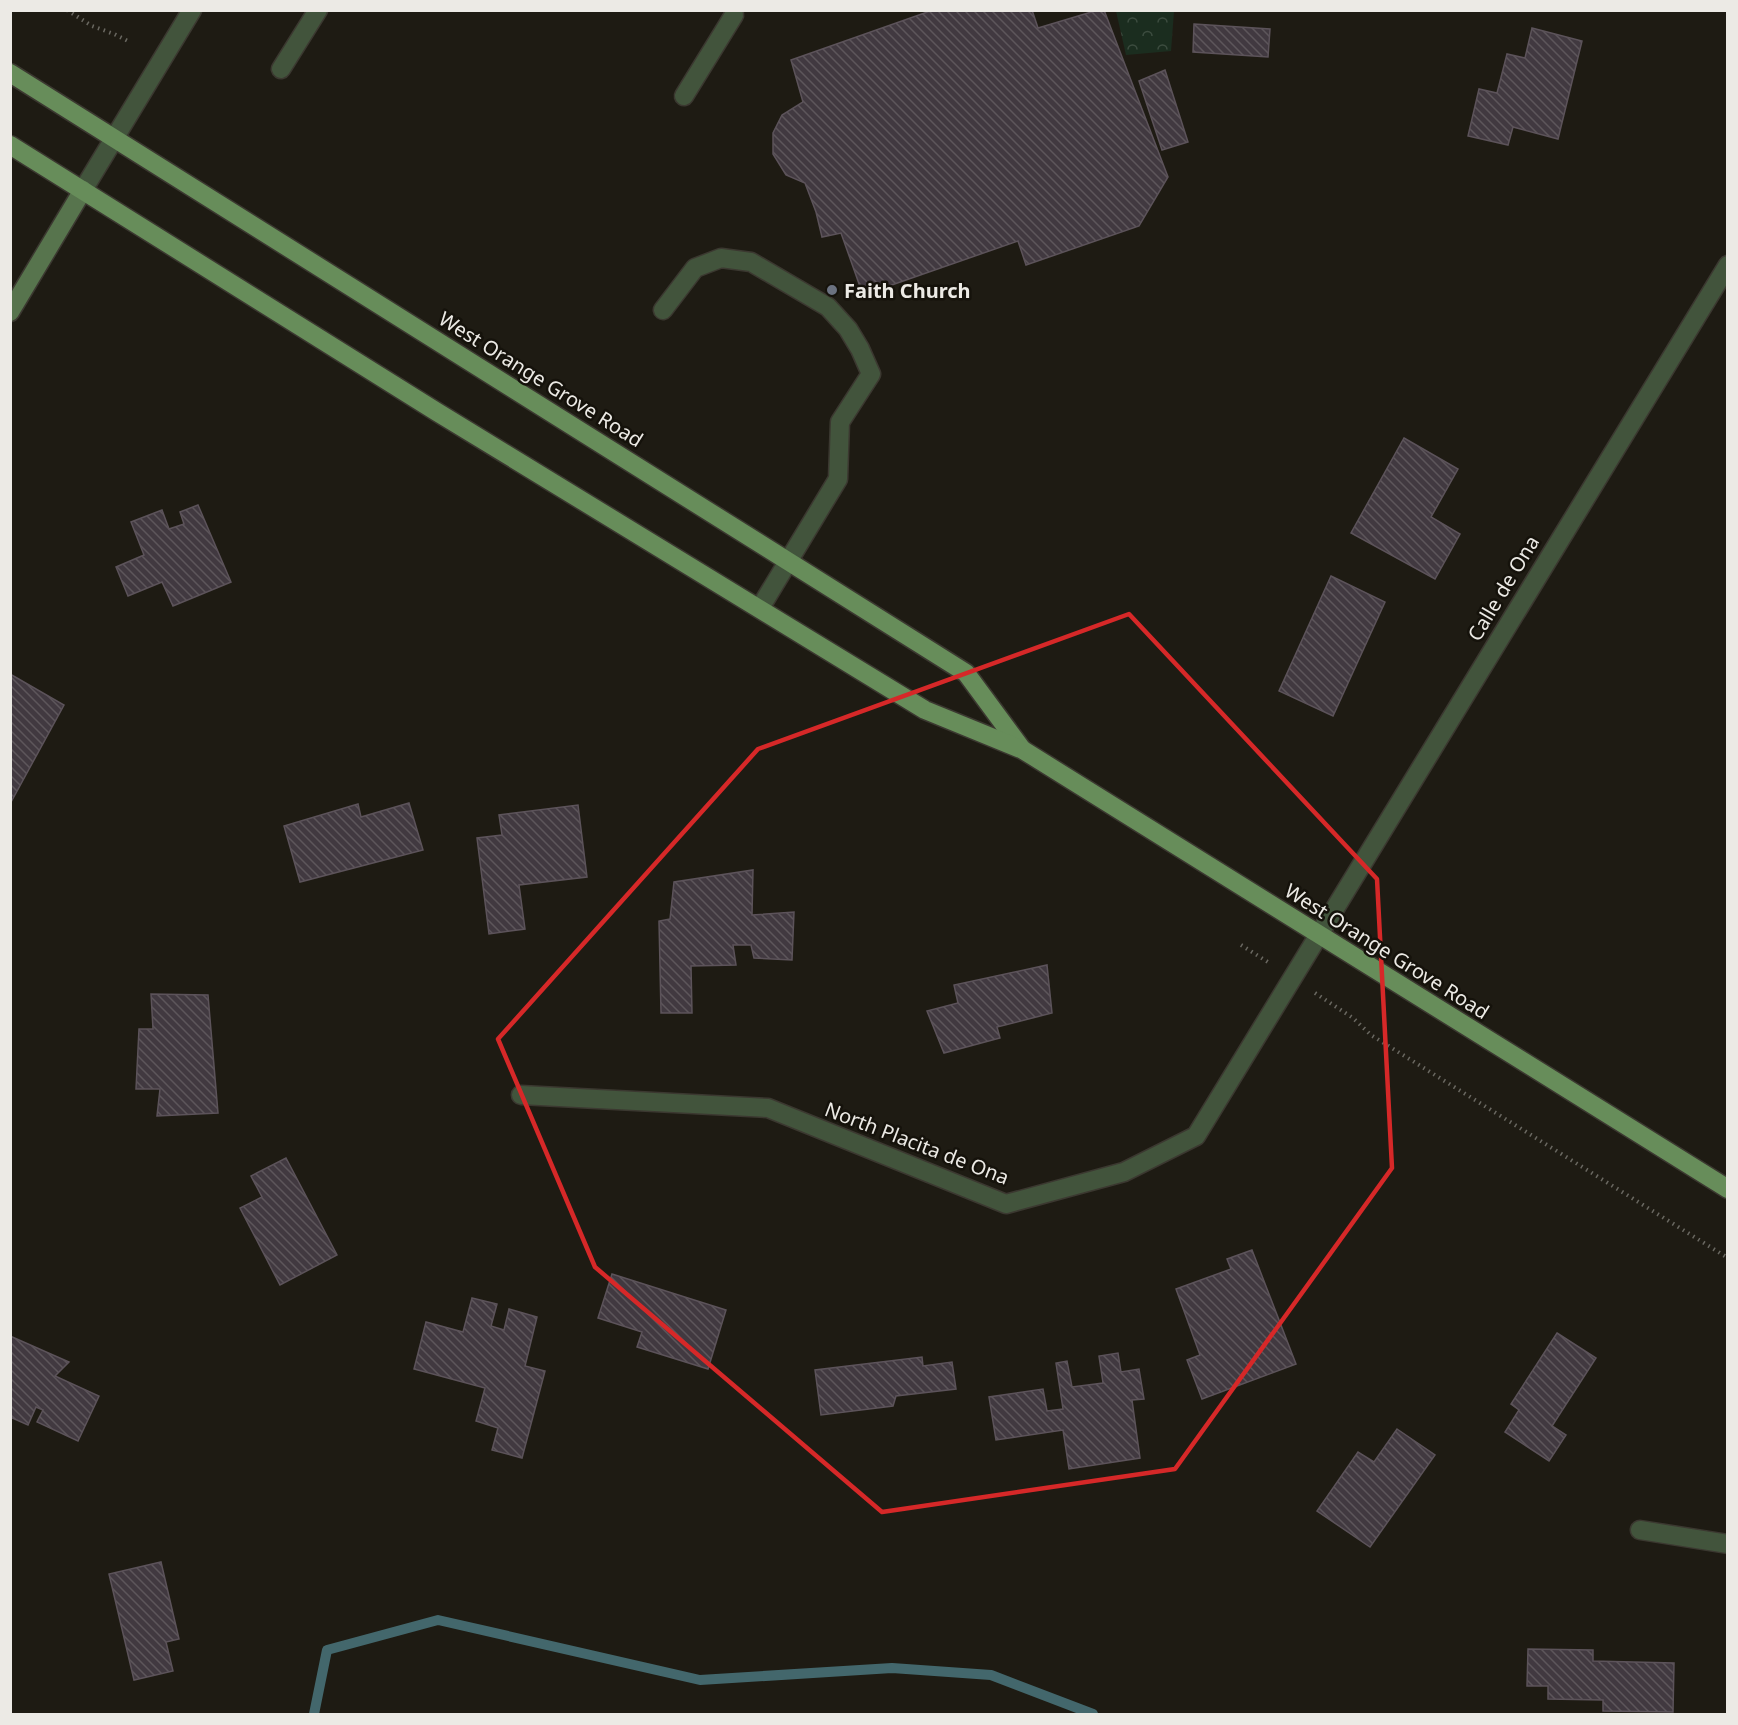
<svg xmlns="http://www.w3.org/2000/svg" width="1738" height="1725" font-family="'Noto Sans',sans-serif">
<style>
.forest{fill:url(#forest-crowns)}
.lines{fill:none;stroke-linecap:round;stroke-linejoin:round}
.stream{stroke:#43676c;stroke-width:10}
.building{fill:url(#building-back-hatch);stroke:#5c535a;stroke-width:1.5}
.lane-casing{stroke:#3b3830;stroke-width:21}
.street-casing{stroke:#3b3830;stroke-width:21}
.secondary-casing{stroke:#3b3830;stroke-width:21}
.primary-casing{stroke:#3b3830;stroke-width:21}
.path{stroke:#6a6861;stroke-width:4;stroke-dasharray:1.5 4.5;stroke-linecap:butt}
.lane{stroke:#42543c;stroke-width:18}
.street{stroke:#42543c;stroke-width:18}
.secondary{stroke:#57744d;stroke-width:18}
.primary{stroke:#678d5a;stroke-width:18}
.marked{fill:none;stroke:#d62828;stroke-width:4.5;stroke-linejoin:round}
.worship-dot{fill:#6b7280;stroke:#15120b;stroke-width:2}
.labels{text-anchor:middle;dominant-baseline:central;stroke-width:5;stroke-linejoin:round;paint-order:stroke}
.poi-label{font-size:20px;font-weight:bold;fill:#eceae5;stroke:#15120b;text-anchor:start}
.street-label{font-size:20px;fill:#eceae5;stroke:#15120b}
</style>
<defs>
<pattern id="forest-crowns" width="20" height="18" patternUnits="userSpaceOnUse" patternTransform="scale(1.5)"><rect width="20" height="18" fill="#1b2d1f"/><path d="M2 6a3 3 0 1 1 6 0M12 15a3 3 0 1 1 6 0" fill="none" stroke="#3c4c3f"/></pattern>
<pattern id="building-back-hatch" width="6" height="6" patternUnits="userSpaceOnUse" patternTransform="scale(1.5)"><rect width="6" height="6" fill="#413940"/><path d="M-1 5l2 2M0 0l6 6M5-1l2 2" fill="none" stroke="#5d565b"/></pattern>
</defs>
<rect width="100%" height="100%" fill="#1e1b13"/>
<!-- forest -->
<polygon class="forest" points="1116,11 1174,11 1171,51 1126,55"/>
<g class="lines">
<!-- stream -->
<polyline class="stream" points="314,1714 327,1650 438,1620 700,1680 892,1668 991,1675 1093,1714"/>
</g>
<!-- building -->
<g class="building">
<polygon points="933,10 1032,10 1038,28 1098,10 1104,10 1168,177 1139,226 1026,265 1018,241 863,295 841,233 822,237 816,212 805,183 786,175 773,154 773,133 782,115 803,102 791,60"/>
<polygon points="1194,24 1270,29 1268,57 1193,52"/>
<polygon points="1532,28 1582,41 1558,139 1513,127 1508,145 1468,136 1479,89 1497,93 1507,54 1525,58"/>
<polygon points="1165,70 1188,142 1162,150 1139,81"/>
<polygon points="1404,438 1458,469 1431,517 1460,534 1435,579 1351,533"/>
<polygon points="198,505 231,582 173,606 162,582 128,596 116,567 144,555 131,522 162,510 169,529 184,524 180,512"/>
<polygon points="1331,576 1385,602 1333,716 1279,691"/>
<polygon points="10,674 64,705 10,804"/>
<polygon points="409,803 423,850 300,882 284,826 358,804 361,817"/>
<polygon points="578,805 587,877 519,885 525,929 489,934 477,838 502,835 499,815"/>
<polygon points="753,870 752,915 794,912 792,960 754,958 751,945 733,945 736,965 691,966 692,1013 661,1013 659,921 670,919 674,882"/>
<polygon points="1047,965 1052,1013 997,1027 1000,1038 944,1053 927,1011 958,1003 954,985"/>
<polygon points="151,994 208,995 218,1113 157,1116 160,1089 136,1089 139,1029 153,1029"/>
<polygon points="286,1158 337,1255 280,1285 240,1208 262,1197 251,1176"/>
<polygon points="1252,1250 1296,1364 1202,1399 1187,1360 1200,1355 1176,1289 1231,1269 1227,1259"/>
<polygon points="612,1274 726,1310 708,1369 637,1347 642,1332 598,1318"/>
<polygon points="472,1298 497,1304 491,1326 504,1330 509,1309 537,1317 525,1366 545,1371 522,1458 492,1450 498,1428 476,1421 485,1388 414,1369 426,1322 463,1332"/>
<polygon points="1557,1333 1596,1358 1552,1426 1566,1435 1549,1461 1505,1432 1519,1410 1511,1404"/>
<polygon points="10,1336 69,1362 55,1376 99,1396 78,1441 37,1422 43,1410 36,1407 28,1425 10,1417"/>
<polygon points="1118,1353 1121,1372 1139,1369 1144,1399 1132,1400 1140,1458 1069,1469 1063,1430 996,1440 989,1397 1043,1389 1047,1411 1063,1409 1056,1363 1067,1361 1072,1387 1103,1383 1099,1356"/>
<polygon points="922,1357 923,1366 952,1362 956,1389 896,1396 893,1406 821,1415 815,1370"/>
<polygon points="1397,1429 1435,1455 1370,1547 1317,1511 1358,1452 1374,1462"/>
<polygon points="161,1562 179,1639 166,1642 173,1671 134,1680 109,1574"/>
<polygon points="1528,1649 1593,1650 1593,1661 1674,1663 1673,1712 1603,1711 1603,1700 1548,1699 1548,1686 1527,1686"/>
</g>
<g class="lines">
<defs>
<g id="lane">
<polyline points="281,69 318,10"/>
<polyline points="684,96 734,15"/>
<polyline points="83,190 192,10"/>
<polyline points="663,310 695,268 721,258 751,262 828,307 848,329 860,349 871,374 840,422 838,479 760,608"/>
</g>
<g id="street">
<polyline points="521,1095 768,1108 1006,1204 1124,1172 1196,1136 1728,265"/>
<polyline points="1640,1530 1728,1544"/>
</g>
<polyline id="secondary" points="10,312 83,190"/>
<g id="primary">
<polyline points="10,73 966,673 1022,749"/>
<polyline points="10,145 437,412 925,710 1023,750 1728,1189"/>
</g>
</defs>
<!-- lane casing -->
<use href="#lane" class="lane-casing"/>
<!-- street casing -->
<use href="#street" class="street-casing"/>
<!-- secondary casing -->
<use href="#secondary" class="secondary-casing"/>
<!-- primary casing -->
<use href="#primary" class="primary-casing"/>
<!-- path -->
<g class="path">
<polyline points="67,10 92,26 114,34 130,42"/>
<polyline points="1241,945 1271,964"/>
<polyline points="1315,993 1353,1018 1371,1035 1728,1258"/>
</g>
<!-- lane -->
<use href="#lane" class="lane"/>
<!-- street -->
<use href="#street" class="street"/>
<!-- secondary -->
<use href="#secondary" class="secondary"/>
<!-- primary -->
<use href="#primary" class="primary"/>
</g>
<!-- marked area -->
<path class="marked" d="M1129 614 1377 879 1392 1168 1175 1469 882 1512 595 1267 498 1039 758 749Z"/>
<!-- markers -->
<circle class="worship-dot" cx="832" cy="290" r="6"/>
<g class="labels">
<!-- poi labels -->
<g class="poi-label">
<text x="844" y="290">Faith Church</text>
</g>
<!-- street labels -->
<g class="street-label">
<text transform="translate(541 379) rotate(32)">West Orange Grove Road</text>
<text transform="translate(1503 588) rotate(-59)">Calle de Ona</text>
<text transform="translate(1387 951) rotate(32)">West Orange Grove Road</text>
<text transform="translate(917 1143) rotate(21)">North Placita de Ona</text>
</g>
</g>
<!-- border -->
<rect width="1738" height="1725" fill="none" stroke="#eceae5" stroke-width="24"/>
</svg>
